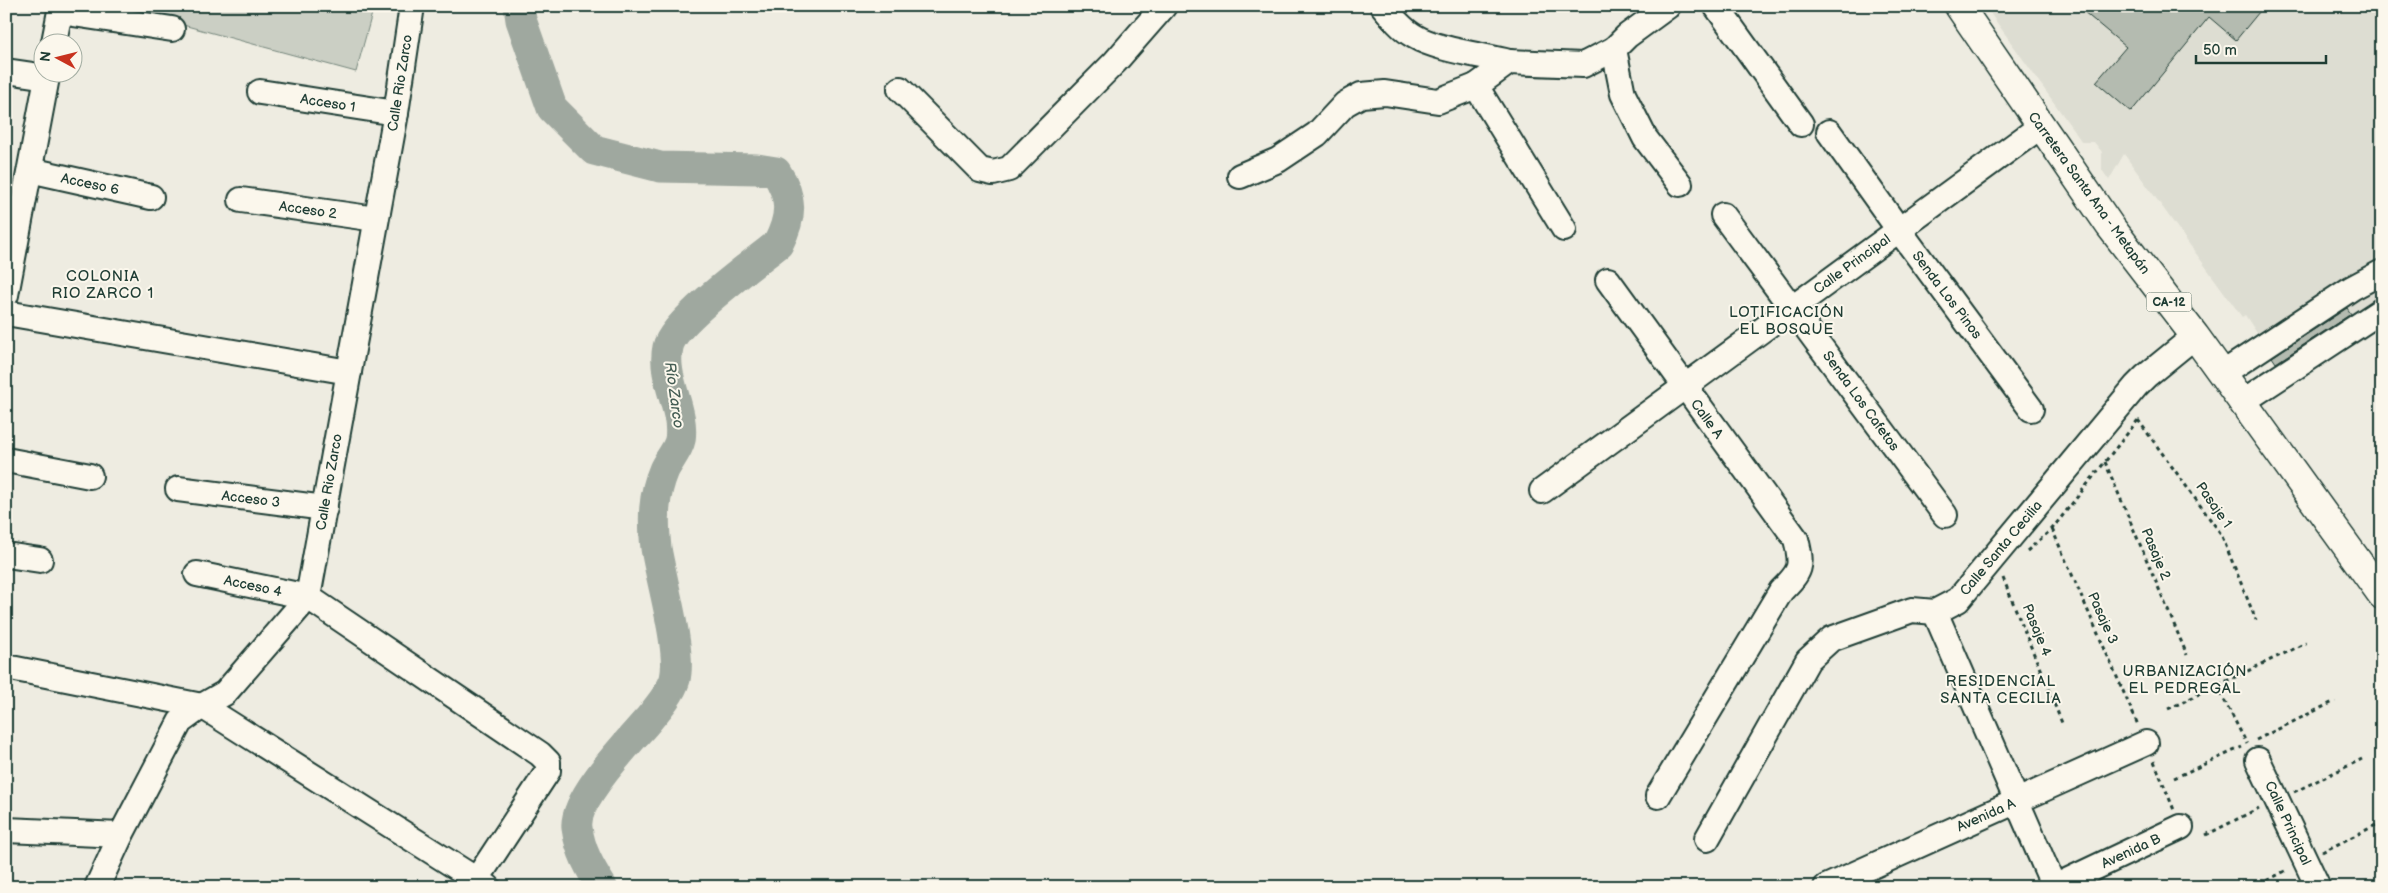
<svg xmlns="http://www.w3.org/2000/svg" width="2388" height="893" font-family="'Balsamiq Sans',sans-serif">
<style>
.built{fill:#ddddd2}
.green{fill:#cbcfc4;stroke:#75867c}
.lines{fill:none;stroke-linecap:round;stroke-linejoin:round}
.river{stroke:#9fa89f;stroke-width:31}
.building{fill:#b4bbb0;stroke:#1f3d34}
.minor-casing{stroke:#1f3d34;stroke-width:28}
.major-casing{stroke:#1f3d34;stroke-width:31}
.path{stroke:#1f3d34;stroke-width:3;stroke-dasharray:4 4;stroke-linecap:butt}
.minor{stroke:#fbf7ec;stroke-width:24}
.major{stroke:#fbf7ec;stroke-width:28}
.labels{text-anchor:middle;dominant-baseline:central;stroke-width:4;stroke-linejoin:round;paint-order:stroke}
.shield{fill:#fbf7ec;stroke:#61756b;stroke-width:1}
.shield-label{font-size:12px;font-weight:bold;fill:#1f3d34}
.street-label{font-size:14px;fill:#1f3d34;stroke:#fbf7ec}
.neighbourhood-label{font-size:15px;letter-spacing:1px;fill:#1f3d34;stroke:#fbf7ec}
.water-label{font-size:15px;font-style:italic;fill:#455d54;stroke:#fbf7ec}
</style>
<rect width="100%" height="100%" fill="#eeece1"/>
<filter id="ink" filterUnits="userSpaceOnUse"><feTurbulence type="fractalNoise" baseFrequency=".02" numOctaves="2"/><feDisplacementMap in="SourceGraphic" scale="10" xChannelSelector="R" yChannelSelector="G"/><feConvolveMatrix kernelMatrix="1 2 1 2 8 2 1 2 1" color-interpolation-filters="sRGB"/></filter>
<g filter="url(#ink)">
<!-- built -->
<polygon class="built" points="1985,6 2382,6 2382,326 2362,341 2288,380 2245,315 2242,317 2124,154 2109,180 2102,170 2102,152 2094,142 2082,142"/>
<!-- green -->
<polygon class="green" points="152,6 374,6 356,72 150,16"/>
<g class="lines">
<!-- river -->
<path class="river" d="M519 6 521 20 552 108 594 150 660 167 757 169 776 172C793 198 792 217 778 244 755 262 673 322 668 347 661 379 685 409 680 440 678 450 668 461 664 470 653 496 653 520 656 548 661 580 682 650 675 679 671 693 657 709 648 720 629 742 573 799 577 828 580 851 590 868 602 887"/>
</g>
<!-- building -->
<g class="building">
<polygon points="2077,6 2264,6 2236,40 2209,17 2131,112 2096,82 2126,47"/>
<polygon points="2347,308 2351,314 2276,363 2272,357"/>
</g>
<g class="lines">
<defs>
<g id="minor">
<path d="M1383 6C1392 17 1402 29 1414 36 1437 50 1483 55 1509 62"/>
<polyline points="1668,6 1627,36 1614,49 1623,94 1645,138 1680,184"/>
<polyline points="1716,6 1801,124"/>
<polyline points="60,12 172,29"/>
<polyline points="54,42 61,6"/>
<polyline points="6,71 47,77"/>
<polyline points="900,89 980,170 993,173 1009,169 1115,62 1164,6"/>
<polyline points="260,92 396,113"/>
<polyline points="1829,132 1899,230 2031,409"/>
<polyline points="30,170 151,197"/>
<polyline points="1240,176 1278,160 1317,134 1345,104 1361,95 1385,93 1438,101 1476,86"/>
<polyline points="241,200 376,219"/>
<polyline points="1723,215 1945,515"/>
<polyline points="1564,229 1476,86 1509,62 1583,65 1614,49"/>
<path d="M1608 280 1796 539C1803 567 1801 571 1781 591L1658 796"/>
<polyline points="6,295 48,72"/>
<polyline points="6,313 349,372"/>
<polyline points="2222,374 2352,288 2382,272"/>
<polyline points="2242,402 2382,310"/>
<polyline points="6,460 90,476"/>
<polyline points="178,489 325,508"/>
<polyline points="1542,491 2041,126"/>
<polyline points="6,555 40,560"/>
<polyline points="197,574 308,597 540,754 548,762 548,771 477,879"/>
<polyline points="1935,612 2054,887 2181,827"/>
<polyline points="6,667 202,706 488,887"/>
<polyline points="2258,760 2318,887"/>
<polyline points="6,830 121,835"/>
<polyline points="1707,839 1808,660 1831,639 1912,610 1935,612 1958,600 2136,386 2146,376 2195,336"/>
<polyline points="97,887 121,835 180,722 202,706 225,693 308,597 396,113 412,6"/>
<polyline points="1826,887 2146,743"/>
</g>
<polyline id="major" points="1959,6 2110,226 2195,336 2382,595"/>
</defs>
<!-- minor casing -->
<use href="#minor" class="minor-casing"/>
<!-- major casing -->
<use href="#major" class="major-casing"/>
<!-- path -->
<g class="path">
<polyline points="2138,420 2221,534 2256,620"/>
<polyline points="2105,462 2187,655"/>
<polyline points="2052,529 2138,725"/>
<polyline points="2027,551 2052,529 2138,420"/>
<polyline points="2003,578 2062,723"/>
<polyline points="2217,686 2247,744"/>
<polyline points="2168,709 2306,643"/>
<polyline points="2256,740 2335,701"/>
<polyline points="2154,761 2174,810"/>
<polyline points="2174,778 2242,747"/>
<polyline points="2294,792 2362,759"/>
<polyline points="2206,835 2259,808"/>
<polyline points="2322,852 2382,822"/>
<polyline points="2260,884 2287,870"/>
</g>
<!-- minor -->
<use href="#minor" class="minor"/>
<!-- major -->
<use href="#major" class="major"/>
</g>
</g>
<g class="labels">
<!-- shield labels -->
<rect class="shield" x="2146.5" y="292.5" width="45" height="19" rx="4"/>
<g class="shield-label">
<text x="2169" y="302">CA-12</text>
</g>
<!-- street labels -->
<g class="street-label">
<text transform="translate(400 83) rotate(-81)">Calle Rio Zarco</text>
<text transform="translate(328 103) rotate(9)">Acceso 1</text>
<text transform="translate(90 184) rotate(12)">Acceso 6</text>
<text transform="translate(2089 193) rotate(54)">Carretera Santa Ana - Metapán</text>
<text transform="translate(308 210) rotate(8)">Acceso 2</text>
<text transform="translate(1852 264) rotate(-36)">Calle Principal</text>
<text transform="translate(1947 295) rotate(53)">Senda Los Pinos</text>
<text transform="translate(1861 401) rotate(54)">Senda Los Cafetos</text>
<text transform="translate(1707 419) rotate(54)">Calle A</text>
<text transform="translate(329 482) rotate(-80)">Calle Rio Zarco</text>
<text transform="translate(251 499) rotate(7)">Acceso 3</text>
<text transform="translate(2214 505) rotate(55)">Pasaje 1</text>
<text transform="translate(2001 548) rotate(-50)">Calle Santa Cecilia</text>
<text transform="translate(2156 554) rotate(67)">Pasaje 2</text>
<text transform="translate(253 586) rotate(12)">Acceso 4</text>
<text transform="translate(2103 618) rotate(66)">Pasaje 3</text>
<text transform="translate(2037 630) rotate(68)">Pasaje 4</text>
<text transform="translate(1986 815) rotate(-24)">Avenida A</text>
<text transform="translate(2288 823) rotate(65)">Calle Principal</text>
<text transform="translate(2131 851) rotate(-25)">Avenida B</text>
</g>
<!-- neighbourhood labels -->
<g class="neighbourhood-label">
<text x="103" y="276">COLONIA<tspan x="103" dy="17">RIO ZARCO 1</tspan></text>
<text x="1787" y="312">LOTIFICACIÓN<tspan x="1787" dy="17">EL BOSQUE</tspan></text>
<text x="2185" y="671">URBANIZACIÓN<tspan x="2185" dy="17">EL PEDREGAL</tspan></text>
<text x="2001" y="681">RESIDENCIAL<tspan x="2001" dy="17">SANTA CECILIA</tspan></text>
</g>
<!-- water labels -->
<g class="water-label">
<text transform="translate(674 395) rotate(82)">Río Zarco</text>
</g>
</g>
<!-- margin -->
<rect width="2388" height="893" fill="none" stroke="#fbf7ec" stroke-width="25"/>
<rect x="12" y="12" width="2363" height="868" fill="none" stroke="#1f3d34" stroke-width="2" filter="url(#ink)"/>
<!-- north arrow -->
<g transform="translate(58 58) rotate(277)"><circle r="24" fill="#fbf7ec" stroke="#a3ada2"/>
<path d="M0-4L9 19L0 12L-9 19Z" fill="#c8321e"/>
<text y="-8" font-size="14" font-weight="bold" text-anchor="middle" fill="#1f3d34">N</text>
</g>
<!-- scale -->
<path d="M2196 55v8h130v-8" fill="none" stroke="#1f3d34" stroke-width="2.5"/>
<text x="2203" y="55" font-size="15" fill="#1f3d34" stroke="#fbf7ec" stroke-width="4" paint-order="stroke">50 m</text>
</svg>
